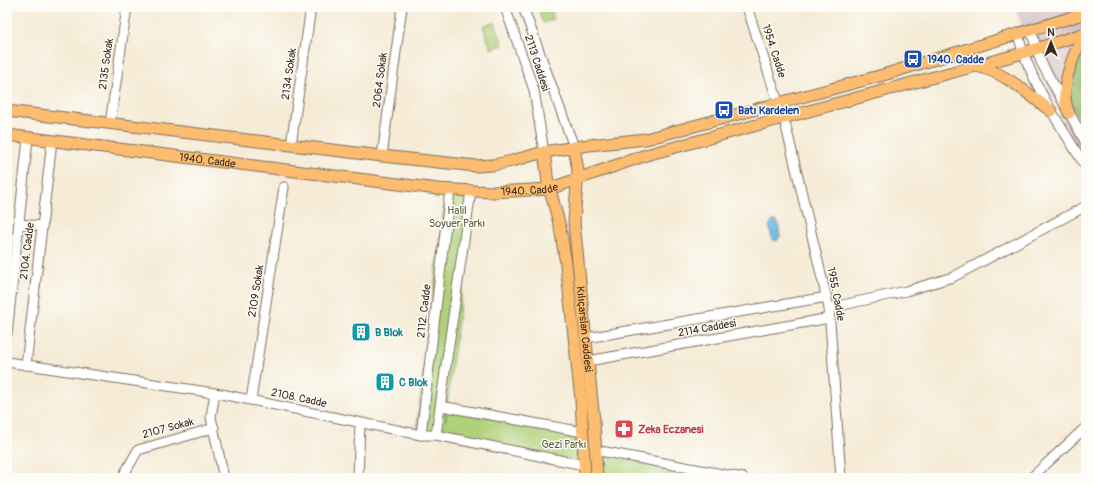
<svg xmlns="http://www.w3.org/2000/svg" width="1093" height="485" font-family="Pangolin,sans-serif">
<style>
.industrial{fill:#d1bfbf}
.green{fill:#aed179;stroke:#747e4c}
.forest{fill:#8ab369;stroke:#626e44}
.water{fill:#66b9e2;stroke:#507280}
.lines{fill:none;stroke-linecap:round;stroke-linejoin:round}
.minor-casing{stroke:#7c6e5e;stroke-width:11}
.major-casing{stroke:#7c6e5e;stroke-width:13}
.minor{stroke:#fff;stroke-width:9}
.major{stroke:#fcbd6f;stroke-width:11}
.labels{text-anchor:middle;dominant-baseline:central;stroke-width:3;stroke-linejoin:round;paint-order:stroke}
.street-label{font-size:11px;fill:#3b2a1e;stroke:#fdfcf7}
.transit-label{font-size:11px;font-weight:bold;fill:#164399;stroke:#fdfcf7;text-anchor:start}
.park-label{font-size:11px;fill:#5e5c39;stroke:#fdfcf7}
.culture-label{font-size:11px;font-weight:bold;fill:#0d838f;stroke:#fdfcf7;text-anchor:start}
.health-label{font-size:11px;font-weight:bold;fill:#be3a42;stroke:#fdfcf7;text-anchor:start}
</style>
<rect width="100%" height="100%" fill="#fdfcf7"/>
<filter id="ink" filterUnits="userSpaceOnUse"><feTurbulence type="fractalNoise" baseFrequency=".025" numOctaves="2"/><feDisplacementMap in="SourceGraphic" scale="8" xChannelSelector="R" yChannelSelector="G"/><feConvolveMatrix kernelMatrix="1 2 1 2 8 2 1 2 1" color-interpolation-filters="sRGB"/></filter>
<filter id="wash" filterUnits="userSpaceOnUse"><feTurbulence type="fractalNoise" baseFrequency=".012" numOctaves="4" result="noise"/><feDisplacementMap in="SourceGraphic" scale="16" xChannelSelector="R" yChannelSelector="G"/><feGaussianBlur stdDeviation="0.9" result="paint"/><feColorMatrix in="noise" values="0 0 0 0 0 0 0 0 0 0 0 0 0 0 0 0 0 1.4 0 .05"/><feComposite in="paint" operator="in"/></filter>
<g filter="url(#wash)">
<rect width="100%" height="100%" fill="#f5ebd6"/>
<!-- industrial -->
<polygon class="industrial" points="1014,7 1086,7 1086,173"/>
<!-- green -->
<g class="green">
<polygon points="538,7 550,7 554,19 543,23"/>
<polygon points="495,22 503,45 491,49 483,26"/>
<polygon points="446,193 474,195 445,421 448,408 579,432 580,456 578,459 575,461 443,432 416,434"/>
<polygon points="601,456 733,478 603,478"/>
</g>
<!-- forest -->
<polygon class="forest" points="1086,44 1086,129 1071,105 1068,93 1084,45"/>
<!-- water -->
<path class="water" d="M773 221H777C779 224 779 232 780 236L777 241 772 239 769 225Z"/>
</g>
<g filter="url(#ink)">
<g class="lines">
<defs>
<g id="minor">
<polyline points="505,7 534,90 544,152"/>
<polyline points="523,7 574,147"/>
<polyline points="747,7 778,102"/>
<polyline points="1031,31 1041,62 1086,143"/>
<path d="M1018 35C1030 82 1061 127 1086 167"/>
<polyline points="784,118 829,308 841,478"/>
<polyline points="110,124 127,7"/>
<polyline points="291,145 311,7"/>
<polyline points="382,156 402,7"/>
<polyline points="19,224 42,226"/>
<polyline points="829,308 906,291 953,277 1086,206"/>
<polyline points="7,334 28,138"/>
<polyline points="586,338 827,297"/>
<polyline points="588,361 830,318"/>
<polyline points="7,362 221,394 421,435 436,435 584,465"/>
<polyline points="26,365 52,141"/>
<polyline points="215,393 211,417 224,478"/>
<polyline points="251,400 284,187"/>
<polyline points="441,406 583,432"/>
<polyline points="421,435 450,190"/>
<polyline points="436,435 471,191"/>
<polyline points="595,450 743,478"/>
<polyline points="122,478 138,450 214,428"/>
<polyline points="358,478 360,423"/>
<polyline points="1031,478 1086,427"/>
</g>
<g id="major">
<path d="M976 66C1005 72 1028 94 1051 111"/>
<polyline points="7,111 382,156 476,166 493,165 512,161 544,152 589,145 646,139 883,75 1086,13"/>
<path d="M1069 113C1067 108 1065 103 1065 98 1064 81 1074 47 1086 36"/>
<path id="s1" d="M7 135 438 189 493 192 549 189 646 155 1023 53 1086 33"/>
<path id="s2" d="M574 147 578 171 574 222 594 421 597 478"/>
<polyline points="544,152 548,182 560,227 566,264 581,400 585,478"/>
</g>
</defs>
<!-- minor casing -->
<use href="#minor" class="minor-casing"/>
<!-- major casing -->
<use href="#major" class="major-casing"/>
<!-- minor -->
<use href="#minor" class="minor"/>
<!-- major -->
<use href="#major" class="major"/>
</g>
</g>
<!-- icons -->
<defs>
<symbol id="bus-square" viewBox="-11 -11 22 22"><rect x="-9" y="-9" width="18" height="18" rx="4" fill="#1a4fb4" stroke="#fdfcf7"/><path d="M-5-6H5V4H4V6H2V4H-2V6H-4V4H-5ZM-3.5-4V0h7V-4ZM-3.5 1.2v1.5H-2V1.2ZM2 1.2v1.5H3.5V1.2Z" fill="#fff"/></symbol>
<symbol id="building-square" viewBox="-11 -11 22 22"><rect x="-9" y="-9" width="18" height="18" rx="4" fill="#0f9aa8" stroke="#fdfcf7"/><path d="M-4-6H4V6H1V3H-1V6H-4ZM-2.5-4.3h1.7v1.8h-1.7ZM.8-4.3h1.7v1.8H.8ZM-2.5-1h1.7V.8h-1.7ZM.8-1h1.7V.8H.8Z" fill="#fff"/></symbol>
<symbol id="pharmacy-square" viewBox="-11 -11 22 22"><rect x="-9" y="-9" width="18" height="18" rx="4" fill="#e0444e" stroke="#fdfcf7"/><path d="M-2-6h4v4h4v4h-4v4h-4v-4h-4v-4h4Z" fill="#fff"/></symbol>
</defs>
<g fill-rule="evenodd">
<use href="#bus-square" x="902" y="48" width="22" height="22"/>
<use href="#bus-square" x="713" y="99" width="22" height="22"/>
<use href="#building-square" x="350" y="321" width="22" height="22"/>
<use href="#building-square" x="374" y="371" width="22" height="22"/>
<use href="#pharmacy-square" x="613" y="418" width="22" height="22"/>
</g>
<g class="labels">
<!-- street labels -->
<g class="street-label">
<text transform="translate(774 51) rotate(72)">1954. Cadde</text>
<text transform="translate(537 63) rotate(72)">2113 Caddesi</text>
<text transform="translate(106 64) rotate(-82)">2135 Sokak</text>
<text transform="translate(289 74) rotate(-82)">2134 Sokak</text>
<text transform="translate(380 80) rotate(-83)">2064 Sokak</text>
<text stroke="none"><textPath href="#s1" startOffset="202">1940. Cadde</textPath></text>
<text stroke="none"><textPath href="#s1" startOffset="526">1940. Cadde</textPath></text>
<text transform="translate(27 251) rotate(-83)">2104. Cadde</text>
<text transform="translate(256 291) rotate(-81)">2109 Sokak</text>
<text transform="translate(836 294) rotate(79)">1955. Cadde</text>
<text transform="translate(424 311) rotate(-83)">2112. Cadde</text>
<text transform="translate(707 328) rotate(-10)">2114 Caddesi</text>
<text stroke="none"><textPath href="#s2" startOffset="183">Kılıçarslan Caddesi</textPath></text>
<text transform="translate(299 398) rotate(12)">2108. Cadde</text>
<text transform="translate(168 428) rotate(-15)">2107 Sokak</text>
</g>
<!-- transit labels -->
<g class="transit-label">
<text x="927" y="59">1940. Cadde</text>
<text x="738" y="110">Batı Kardelen</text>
</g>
<!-- park labels -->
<g class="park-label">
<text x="457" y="210">Halil<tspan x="457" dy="13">Soyuer Parkı</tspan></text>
<text x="564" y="444">Gezi Parkı</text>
</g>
<!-- culture labels -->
<g class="culture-label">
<text x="375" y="332">B Blok</text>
<text x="399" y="382">C Blok</text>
</g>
<!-- health labels -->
<g class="health-label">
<text x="638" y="429">Zeka Eczanesi</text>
</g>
</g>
<!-- margin -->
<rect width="1093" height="485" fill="none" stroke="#fdfcf7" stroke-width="24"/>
<!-- north arrow -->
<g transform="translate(1051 42)" stroke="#fdfcf7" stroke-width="3" paint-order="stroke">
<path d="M0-3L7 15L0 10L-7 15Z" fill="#3b2a1e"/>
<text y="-6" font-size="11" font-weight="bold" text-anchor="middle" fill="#3b2a1e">N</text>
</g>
</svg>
